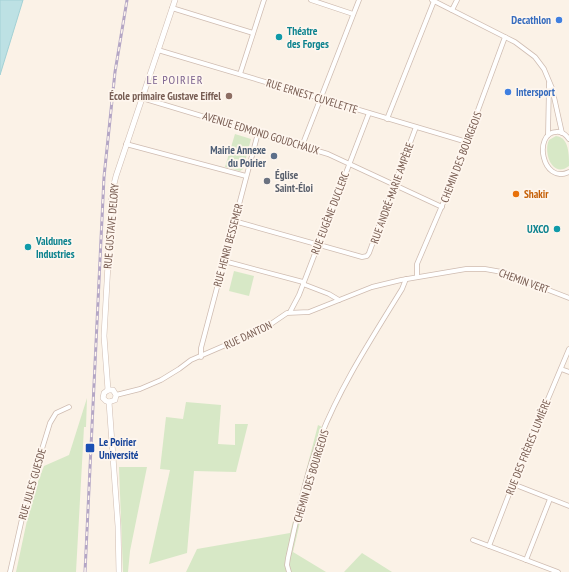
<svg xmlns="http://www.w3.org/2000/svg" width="569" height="572" font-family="'PT Sans Narrow',sans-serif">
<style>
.green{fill:#d7e8c6}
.water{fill:#bde1e4;stroke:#a3d1d5}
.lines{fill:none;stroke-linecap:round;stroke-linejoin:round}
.minor-casing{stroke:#cfbcb1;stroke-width:5.5}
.tertiary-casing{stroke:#cfbcb1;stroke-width:6}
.minor{stroke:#fff;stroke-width:4}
.tertiary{stroke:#fff;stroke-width:5}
.rail-casing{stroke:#b4a6c5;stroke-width:3}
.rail{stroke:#fef6ee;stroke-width:1.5;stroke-dasharray:4.5;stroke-linecap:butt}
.shop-dot{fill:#3f7fe0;stroke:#fef6ee;stroke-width:1.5}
.culture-dot{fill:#0f9aa8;stroke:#fef6ee;stroke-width:1.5}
.education-dot{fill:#8d6e63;stroke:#fef6ee;stroke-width:1.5}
.service-dot{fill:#5c6f8a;stroke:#fef6ee;stroke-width:1.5}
.worship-dot{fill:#6b7280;stroke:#fef6ee;stroke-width:1.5}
.food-dot{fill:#e8710a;stroke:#fef6ee;stroke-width:1.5}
.transit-dot{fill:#1a4fb4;stroke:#fef6ee;stroke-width:1.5}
.labels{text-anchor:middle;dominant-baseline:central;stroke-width:3.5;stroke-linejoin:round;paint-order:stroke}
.shop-label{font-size:11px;font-weight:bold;fill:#366cbe;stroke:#fef6ee;text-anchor:end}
.culture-label{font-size:11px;font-weight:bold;fill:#0d838f;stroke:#fef6ee;text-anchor:start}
.education-label{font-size:11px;font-weight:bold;fill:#785e54;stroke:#fef6ee;text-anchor:end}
.street-label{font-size:11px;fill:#74584d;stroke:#fef6ee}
.service-label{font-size:11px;font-weight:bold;fill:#4e5e75;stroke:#fef6ee;text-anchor:end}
.worship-label{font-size:11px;font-weight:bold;fill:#5b616d;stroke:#fef6ee;text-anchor:start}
.food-label{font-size:11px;font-weight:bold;fill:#c56008;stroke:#fef6ee;text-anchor:start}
.transit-label{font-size:11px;font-weight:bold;fill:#164399;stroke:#fef6ee;text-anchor:start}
.neighbourhood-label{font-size:12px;letter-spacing:1px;fill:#7e6590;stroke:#fef6ee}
</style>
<rect width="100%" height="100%" fill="#fbf2e7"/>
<!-- green -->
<g class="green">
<polygon points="235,134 251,139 243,169 240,171 225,167"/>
<path d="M556 136C569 137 569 155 569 166 552 179 543 152 549 140Z"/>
<polygon points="234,271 254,276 249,296 229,291"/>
<polygon points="87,398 86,427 84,427 76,572 16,572 32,497 44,466 69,455"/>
<polygon points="186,402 221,405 218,444 235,445 235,424 248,424 236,472 194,471 187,553 149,564 170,470 160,469 166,417 183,419"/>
<polygon points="318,425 326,429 312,471 293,552 326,572 186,572 197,549 290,533"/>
<polygon points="119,467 147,467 130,551 128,572 123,572"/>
<polygon points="362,553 392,572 344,572"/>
</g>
<!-- water -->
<polygon class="water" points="0,0 23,0 0,75"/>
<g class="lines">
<defs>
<g id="minor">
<polyline points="311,0 353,14"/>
<polyline points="432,0 515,42 535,57 544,69 552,88 562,133"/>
<polyline points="172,8 253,33"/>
<polyline points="452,10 457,0"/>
<polyline points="158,50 467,142"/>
<polyline points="240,74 264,0"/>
<polyline points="142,98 328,154 442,207"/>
<polyline points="387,119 434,1"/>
<polyline points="548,135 549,83"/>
<path d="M569 139C566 135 562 131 556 132 533 133 542 185 569 172"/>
<polyline points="126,144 246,176"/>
<polyline points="302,146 359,0"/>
<polyline points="234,221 362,257 367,256 369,253 416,127"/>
<polyline points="224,261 303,282"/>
<polyline points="417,277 417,264 447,194 505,37"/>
<polyline points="303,284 329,294 339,300"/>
<polyline points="290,312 299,295 369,113"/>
<polyline points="201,357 201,348 258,133"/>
<polyline points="561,369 569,372"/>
<polyline points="116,395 140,389 161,380 179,369 191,360 265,328 287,313 309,312 372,287 401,280 466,269 485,269 502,272 569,298"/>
<polyline points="513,484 569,506"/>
<polyline points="473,540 558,572"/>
<polyline points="489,546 521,463 569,349"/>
<polyline points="526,560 550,499"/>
<polyline points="10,572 26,501 50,423 56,413 69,407"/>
<path d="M289 572 287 565 288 558C297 518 305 476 320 438 341 385 372 338 402 289L406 279"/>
</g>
<g id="tertiary">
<polyline points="108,390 104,336 112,192 116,176 175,0"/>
<polyline points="108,390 113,390 116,395 115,400 109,402"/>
<polyline points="108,390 104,393 103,398 106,401 109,402"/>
<polyline points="109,402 118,526 119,572"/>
</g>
</defs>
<!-- minor casing -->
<use href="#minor" class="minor-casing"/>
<!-- tertiary casing -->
<use href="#tertiary" class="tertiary-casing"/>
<!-- minor -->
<use href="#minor" class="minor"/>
<!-- tertiary -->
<use href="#tertiary" class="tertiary"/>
<defs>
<polyline id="rail" points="85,572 104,177 115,72 127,0"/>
</defs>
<!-- rail casing -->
<use href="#rail" class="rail-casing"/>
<!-- rail -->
<use href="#rail" class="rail"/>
</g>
<!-- markers -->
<g class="shop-dot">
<circle cx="559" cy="20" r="4"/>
<circle cx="508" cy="92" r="4"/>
</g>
<g class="culture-dot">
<circle cx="279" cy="37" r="4"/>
<circle cx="557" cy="229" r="4"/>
<circle cx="28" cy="247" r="4"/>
</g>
<circle class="education-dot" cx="229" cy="96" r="4"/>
<circle class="service-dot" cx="274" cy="156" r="4"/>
<circle class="worship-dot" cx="267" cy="181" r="4"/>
<circle class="food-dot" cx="516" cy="194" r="4"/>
<rect class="transit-dot" x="85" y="443" width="10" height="10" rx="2"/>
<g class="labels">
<!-- shop labels -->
<g class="shop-label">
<text x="551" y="20">Decathlon</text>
<text x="516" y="92" text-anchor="start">Intersport</text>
</g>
<!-- culture labels -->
<g class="culture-label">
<text x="287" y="31">Théatre<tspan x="287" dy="13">des Forges</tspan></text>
<text x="549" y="229" text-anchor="end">UXCO</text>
<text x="36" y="241">Valdunes<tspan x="36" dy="13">Industries</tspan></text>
</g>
<!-- education labels -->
<g class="education-label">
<text x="221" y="96">École primaire Gustave Eiffel</text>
</g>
<!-- street labels -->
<g class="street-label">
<text transform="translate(312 96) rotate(17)">RUE ERNEST CUVELETTE</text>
<text transform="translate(261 133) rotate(17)">AVENUE EDMOND GOUDCHAUX</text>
<text transform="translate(461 157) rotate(-69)">CHEMIN DES BOURGEOIS</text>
<text transform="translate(392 193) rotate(-70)">RUE ANDRÉ-MARIE AMPÈRE</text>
<text transform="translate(330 213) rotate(-69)">RUE EUGÈNE DUCLERC</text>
<text transform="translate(111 226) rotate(-85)">RUE GUSTAVE DELORY</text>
<text transform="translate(228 245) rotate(-75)">RUE HENRI BESSEMER</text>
<text transform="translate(524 281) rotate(20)">CHEMIN VERT</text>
<text transform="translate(248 335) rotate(-25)">RUE DANTON</text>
<text transform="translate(528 447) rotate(-68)">RUE DES FRÈRES LUMIÈRE</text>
<text transform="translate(311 476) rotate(-73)">CHEMIN DES BOURGEOIS</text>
<text transform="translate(32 484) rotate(-74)">RUE JULES GUESDE</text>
</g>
<!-- service labels -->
<g class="service-label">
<text x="266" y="150">Mairie Annexe<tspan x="266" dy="13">du Poirier</tspan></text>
</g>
<!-- worship labels -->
<g class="worship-label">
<text x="275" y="175">Église<tspan x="275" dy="13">Saint-Éloi</tspan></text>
</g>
<!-- food labels -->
<g class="food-label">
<text x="524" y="194">Shakir</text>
</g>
<!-- transit labels -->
<g class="transit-label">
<text x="99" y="442">Le Poirier<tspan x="99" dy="13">Université</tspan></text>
</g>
<!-- neighbourhood labels -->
<g class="neighbourhood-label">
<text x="175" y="79">LE POIRIER</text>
</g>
</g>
</svg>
